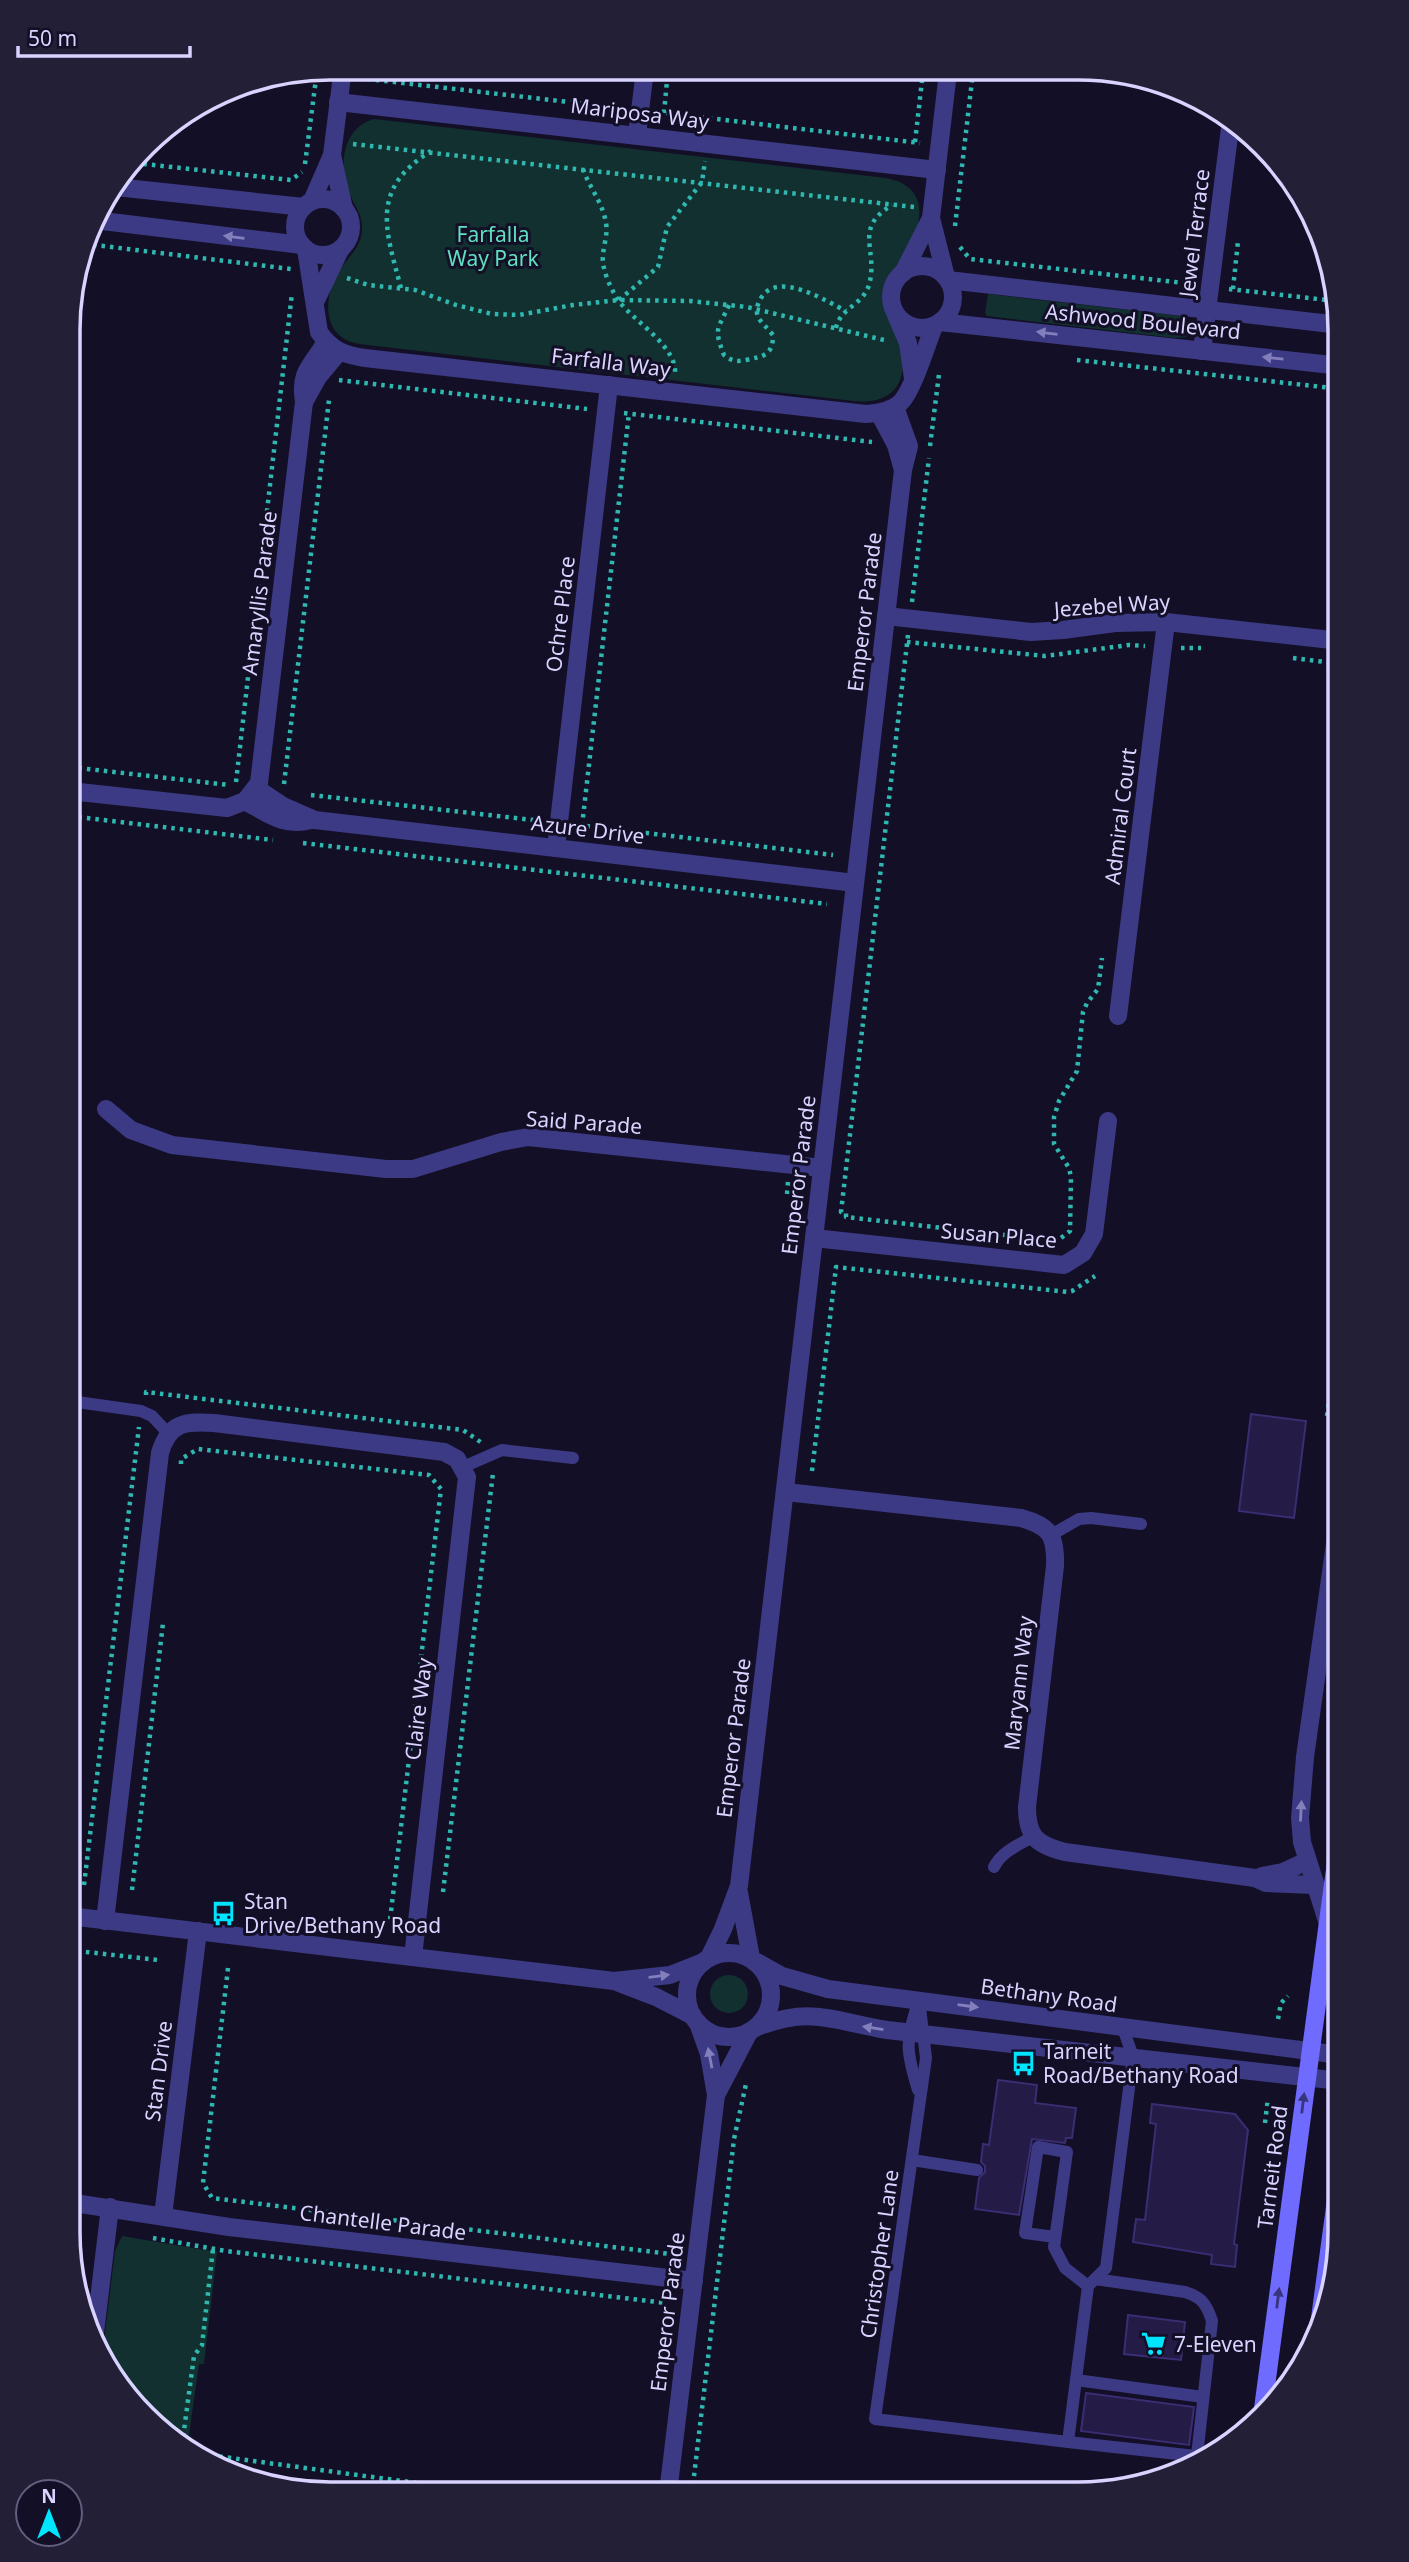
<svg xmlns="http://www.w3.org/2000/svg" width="1409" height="2562" font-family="'Noto Sans',sans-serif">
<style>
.green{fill:#12302f}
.building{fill:#241b47;stroke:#3b2d73;stroke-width:2}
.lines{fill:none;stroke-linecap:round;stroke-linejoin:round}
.path{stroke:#2fb8b0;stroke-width:4.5;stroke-dasharray:3.5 5;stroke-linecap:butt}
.service{stroke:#3d3a85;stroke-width:12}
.minor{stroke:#3d3a85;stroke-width:18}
.tertiary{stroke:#3d3a85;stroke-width:18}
.secondary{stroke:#6f6bff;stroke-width:18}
.oneway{fill:#837fbc}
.oneway2{fill:#38347d}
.labels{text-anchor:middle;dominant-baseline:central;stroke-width:6;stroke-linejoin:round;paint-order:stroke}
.street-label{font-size:21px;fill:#d9d4ff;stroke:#130f26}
.park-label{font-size:21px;fill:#5fe0c0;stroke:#130f26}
.poi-label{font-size:21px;fill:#d9d4ff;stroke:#130f26;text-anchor:start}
.rim{fill:none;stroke:#d9d4ff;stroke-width:3.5}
</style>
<rect width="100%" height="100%" fill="#130f26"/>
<!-- green -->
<g class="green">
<path d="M374 119 886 178C934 187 922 230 902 262 895 273 884 280 883 294 883 312 895 324 899 339 910 379 897 405 854 401L359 344C321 337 323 298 339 271 348 257 361 248 362 230 363 214 353 204 348 190 338 163 344 127 374 119Z"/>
<polygon points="988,294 1182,316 1189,323 1189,332 1186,337 1175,338 987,316 985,313"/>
<circle cx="729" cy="1994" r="19"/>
<polygon points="122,2236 217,2252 204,2364 199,2364 187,2449 158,2429 113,2378 102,2356 115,2251"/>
</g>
<!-- building -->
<g class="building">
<polygon points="1251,1414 1306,1421 1294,1518 1239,1511"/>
<polygon points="998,2080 1037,2085 1035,2103 1076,2108 1072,2138 1066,2138 1065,2143 1032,2139 1019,2215 975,2209 979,2178 985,2172 985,2166 981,2162 983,2144 989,2145"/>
<polygon points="1152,2104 1235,2114 1248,2130 1234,2244 1237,2245 1235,2267 1211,2264 1212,2255 1133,2242 1136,2219 1145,2220 1156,2124 1150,2123"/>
<polygon points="1128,2315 1185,2322 1181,2360 1124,2354"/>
<polygon points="1086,2393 1194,2407 1189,2445 1081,2431"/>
</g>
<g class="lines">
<!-- path -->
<g class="path">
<polyline points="359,78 621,108"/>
<polyline points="366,79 367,68"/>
<polyline points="658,112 920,143"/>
<polyline points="664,113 668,70"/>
<polyline points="915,142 923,72"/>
<polyline points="353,144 914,207"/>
<polyline points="135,163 291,180 302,172"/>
<polyline points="305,164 317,71"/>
<path d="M583 169C589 187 603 203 606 223 608 234 604 243 603 255 601 268 611 289 618 300 634 322 678 346 675 375"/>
<polyline points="955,226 973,72"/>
<polyline points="960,247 970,259 1193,284"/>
<polyline points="85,248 95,245 291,269"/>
<polyline points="347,278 368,285 415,290 456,305 492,314 519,315 573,305 619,300 690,301 747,307 888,341"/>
<path d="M401 288C385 228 370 189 431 151"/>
<polyline points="1229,289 1336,301"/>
<polyline points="1233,289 1238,241"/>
<polyline points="619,300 658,267 667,227 702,182 705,161"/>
<path d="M729 305C718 330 713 327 724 355 732 361 736 362 746 360 763 356 773 356 773 335 763 322 750 317 761 298 778 270 826 301 846 311"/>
<path d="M836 328C840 308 863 305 869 285 879 250 852 229 892 205"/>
<polyline points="1077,360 1341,389"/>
<polyline points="339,380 587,409"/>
<polyline points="624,413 872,442"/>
<polyline points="930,446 939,374"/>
<polyline points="912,602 929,458"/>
<polyline points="908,635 841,1212 846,1213 846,1217 1057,1241 1070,1231 1071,1177 1069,1168 1054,1144 1054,1117 1059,1101 1077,1071 1083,1012 1087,1003 1098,989 1102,958"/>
<polyline points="907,642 1045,656 1129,645 1145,646"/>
<polyline points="1181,648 1201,648"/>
<polyline points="1293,658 1341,664"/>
<polyline points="70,767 229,785"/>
<polyline points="236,782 292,293"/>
<polyline points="284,784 329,400"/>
<polyline points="311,795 542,821"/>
<polyline points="70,816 273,840"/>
<polyline points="578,825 833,855"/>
<polyline points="582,826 629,413"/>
<polyline points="303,843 827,904"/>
<polyline points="787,1194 788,1182"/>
<polyline points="146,1395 146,1392 463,1430 482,1443"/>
<polyline points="1327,1416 1340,1316"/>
<polyline points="181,1464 181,1459 198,1449 429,1475 441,1489 390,1920"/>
<polyline points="812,1471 836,1267 1068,1292 1072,1291 1095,1276"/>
<polyline points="84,1885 139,1427"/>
<polyline points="132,1890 163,1623"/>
<polyline points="443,1892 493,1473"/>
<polyline points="69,1950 158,1960"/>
<polyline points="228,1968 203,2183 212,2198 670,2254"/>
<polyline points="1278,2019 1281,2003 1288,1996"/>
<polyline points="1265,2123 1268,2098"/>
<polyline points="153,2238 226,2251 666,2303"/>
<polyline points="182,2445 194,2356 202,2345 213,2249"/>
<polyline points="194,2453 417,2483 416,2492"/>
<polyline points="692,2493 734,2139 746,2084"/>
</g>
<!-- service -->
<g class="service">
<polyline points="70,1401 141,1411 152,1416 169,1434"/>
<polyline points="463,1467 502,1450 573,1458"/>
<polyline points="1051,1535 1079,1519 1091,1518 1141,1524"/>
<path d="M994 1867C1002 1851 1019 1845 1034 1836"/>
<polyline points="919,1999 926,2058 875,2419 1068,2442 1088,2286 1106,2268 1133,2057 1123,2028"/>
<path d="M918 2003C905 2042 906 2051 918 2090"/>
<polyline points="912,2160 977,2170"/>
<polyline points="1055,2237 1025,2233 1038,2147 1067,2152 1054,2247 1065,2268 1088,2286"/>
<path d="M1095 2279 1185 2292C1202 2297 1207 2305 1212 2321L1197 2456"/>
<polyline points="1076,2380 1203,2397"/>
<polyline points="1068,2442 1205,2457"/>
</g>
<!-- minor -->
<g class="minor">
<polyline points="338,102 937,170"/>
<polyline points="637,135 645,70"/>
<polyline points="332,155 344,209"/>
<polyline points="116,187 304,207"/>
<circle cx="323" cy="227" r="28"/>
<polyline points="312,201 332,155 343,68"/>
<polyline points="931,218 946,277"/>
<polyline points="94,220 302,245"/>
<path d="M306 249 319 332C331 350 344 355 365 358L866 414C878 413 892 411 901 402 913 390 927 344 934 326"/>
<circle cx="922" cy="297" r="31"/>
<polyline points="903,273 931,218 948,72"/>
<polyline points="948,280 1340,325"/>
<polyline points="316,300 340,250"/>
<polyline points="896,315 908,343 913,379"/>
<polyline points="940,322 1341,366"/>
<polyline points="1202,351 1231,120"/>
<polyline points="304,402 318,377 339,352"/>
<polyline points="879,413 896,445 903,470"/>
<polyline points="886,616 1031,632 1063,630 1115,623 1166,622 1341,641"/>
<polyline points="256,788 283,806 315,820 855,883"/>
<path d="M70 791 227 808 245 801 259 783 304 402C299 371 311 367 326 342"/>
<path d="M245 801C269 814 283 827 311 820"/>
<polyline points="556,848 609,385"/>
<polyline points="1118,1016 1166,622"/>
<polyline points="106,1109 131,1130 172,1145 386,1169 413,1169 501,1142 528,1137 822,1168"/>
<polyline points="814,1238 1064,1265 1083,1253 1094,1234 1108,1121"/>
<path d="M786 1492 1021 1518C1050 1526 1056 1535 1055 1566L1027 1807C1027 1837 1037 1845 1065 1852L1255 1878 1266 1883 1314 1885"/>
<polyline points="1262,1876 1283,1872 1307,1861"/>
<polyline points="739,1893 751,1958"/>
<path d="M105 1921 160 1453C169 1422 186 1421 214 1423L444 1452 457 1459 467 1477 413 1957"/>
<polyline points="1328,1924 1302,1842 1300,1818 1305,1757 1340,1508"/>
<polyline points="709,1958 723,1929 739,1886 903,470 909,446 895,407"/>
<polyline points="716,2095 749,2032"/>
<polyline points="68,2202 229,2227 694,2281"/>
<polyline points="163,2216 198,1931"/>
<polyline points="94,2341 110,2207"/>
<polyline points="668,2493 716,2095 709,2054 698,2023"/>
</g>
<!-- tertiary -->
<g class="tertiary">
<polyline points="69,1916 614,1981 670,1975 703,1962"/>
<circle cx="729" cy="1995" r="42"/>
<polyline points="757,1962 782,1976 828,1989 1340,2055"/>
<polyline points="617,1982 656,1997 693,2016"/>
<path d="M755 2028C810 2005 833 2021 887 2030L1340 2081"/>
</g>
<!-- secondary -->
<g class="secondary">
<polyline points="1318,2333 1340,2170"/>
<polyline points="1262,2416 1340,1832"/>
</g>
</g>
<!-- one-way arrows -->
<defs><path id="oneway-solid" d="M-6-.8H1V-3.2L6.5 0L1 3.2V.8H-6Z" transform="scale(1.75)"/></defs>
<g class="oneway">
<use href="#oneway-solid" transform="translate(234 237) rotate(-173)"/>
<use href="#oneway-solid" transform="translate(1047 333) rotate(-173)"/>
<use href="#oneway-solid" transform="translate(1273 358) rotate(-174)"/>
<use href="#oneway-solid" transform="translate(1301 1811) rotate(-87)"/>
<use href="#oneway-solid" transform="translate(659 1976) rotate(-7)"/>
<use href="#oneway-solid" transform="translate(968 2006) rotate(8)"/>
<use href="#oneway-solid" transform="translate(873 2028) rotate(-171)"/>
<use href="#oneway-solid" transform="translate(710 2058) rotate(-101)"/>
</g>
<g class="oneway2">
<use href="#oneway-solid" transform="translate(1303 2103) rotate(-83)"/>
<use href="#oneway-solid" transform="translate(1278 2298) rotate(-83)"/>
</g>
<!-- icons -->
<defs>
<symbol id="bus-bare" viewBox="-9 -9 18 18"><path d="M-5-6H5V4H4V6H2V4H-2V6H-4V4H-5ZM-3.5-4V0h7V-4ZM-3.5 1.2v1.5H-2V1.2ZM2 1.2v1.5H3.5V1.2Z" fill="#00e5ff" stroke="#130f26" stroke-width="2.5" paint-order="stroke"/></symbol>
<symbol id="supermarket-bare" viewBox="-9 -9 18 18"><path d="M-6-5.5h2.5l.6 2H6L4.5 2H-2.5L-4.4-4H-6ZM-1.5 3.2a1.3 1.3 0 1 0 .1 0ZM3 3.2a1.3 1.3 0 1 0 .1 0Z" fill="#00e5ff" stroke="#130f26" stroke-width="2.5" paint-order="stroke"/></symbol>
</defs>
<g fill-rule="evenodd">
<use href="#bus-bare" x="206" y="1896" width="35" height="35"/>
<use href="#bus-bare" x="1006" y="2046" width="35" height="35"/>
<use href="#supermarket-bare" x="1136" y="2326" width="35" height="35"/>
</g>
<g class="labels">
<!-- street labels -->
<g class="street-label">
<text transform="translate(640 113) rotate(7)">Mariposa Way</text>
<text transform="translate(1194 233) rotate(-83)">Jewel Terrace</text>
<text transform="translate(1143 321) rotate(6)">Ashwood Boulevard</text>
<text transform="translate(611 362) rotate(7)">Farfalla Way</text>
<text transform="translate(259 593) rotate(-83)">Amaryllis Parade</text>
<text transform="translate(1112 605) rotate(-4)">Jezebel Way</text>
<text transform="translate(864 612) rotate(-83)">Emperor Parade</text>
<text transform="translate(560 614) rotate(-83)">Ochre Place</text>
<text transform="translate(1120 816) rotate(-83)">Admiral Court</text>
<text transform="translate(588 829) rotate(7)">Azure Drive</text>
<text transform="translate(584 1122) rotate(4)">Said Parade</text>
<text transform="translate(798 1175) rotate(-83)">Emperor Parade</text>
<text transform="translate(999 1235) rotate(5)">Susan Place</text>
<text transform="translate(1018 1683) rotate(-84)">Maryann Way</text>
<text transform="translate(418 1709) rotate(-83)">Claire Way</text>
<text transform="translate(733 1738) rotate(-83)">Emperor Parade</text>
<text transform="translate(1049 1995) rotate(8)">Bethany Road</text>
<text transform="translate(158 2071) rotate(-83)">Stan Drive</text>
<text transform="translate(1272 2167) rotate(-83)">Tarneit Road</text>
<text transform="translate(383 2222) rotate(7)">Chantelle Parade</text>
<text transform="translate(879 2254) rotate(-82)">Christopher Lane</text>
<text transform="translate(667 2312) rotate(-83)">Emperor Parade</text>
</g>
<!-- park labels -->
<g class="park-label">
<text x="493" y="234">Farfalla<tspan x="493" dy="24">Way Park</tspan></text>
</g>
<!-- poi labels -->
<g class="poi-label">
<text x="244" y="1901">Stan<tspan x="244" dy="24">Drive/Bethany Road</tspan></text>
<text x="1043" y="2051">Tarneit<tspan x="1043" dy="24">Road/Bethany Road</tspan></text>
<text x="1174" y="2344">7-Eleven</text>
</g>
</g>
<!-- crop -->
<path d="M0 0H1409V2562H0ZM330 80H1078A250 250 0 0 1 1328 330V2232A250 250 0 0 1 1078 2482H330A250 250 0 0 1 80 2232V330A250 250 0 0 1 330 80Z" fill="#231f37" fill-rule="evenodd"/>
<path class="rim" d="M330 80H1078A250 250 0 0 1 1328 330V2232A250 250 0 0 1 1078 2482H330A250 250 0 0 1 80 2232V330A250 250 0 0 1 330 80Z"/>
<!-- north arrow -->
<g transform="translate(49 2513)"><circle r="33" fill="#130f26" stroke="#625e7d" stroke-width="2"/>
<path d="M0-5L12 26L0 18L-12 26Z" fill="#00e5ff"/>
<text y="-10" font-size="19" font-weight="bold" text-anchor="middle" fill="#d9d4ff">N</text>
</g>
<!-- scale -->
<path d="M18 46v10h172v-10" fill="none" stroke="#d9d4ff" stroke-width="3.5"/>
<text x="28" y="46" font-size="21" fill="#d9d4ff" stroke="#130f26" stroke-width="5" paint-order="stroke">50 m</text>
</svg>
